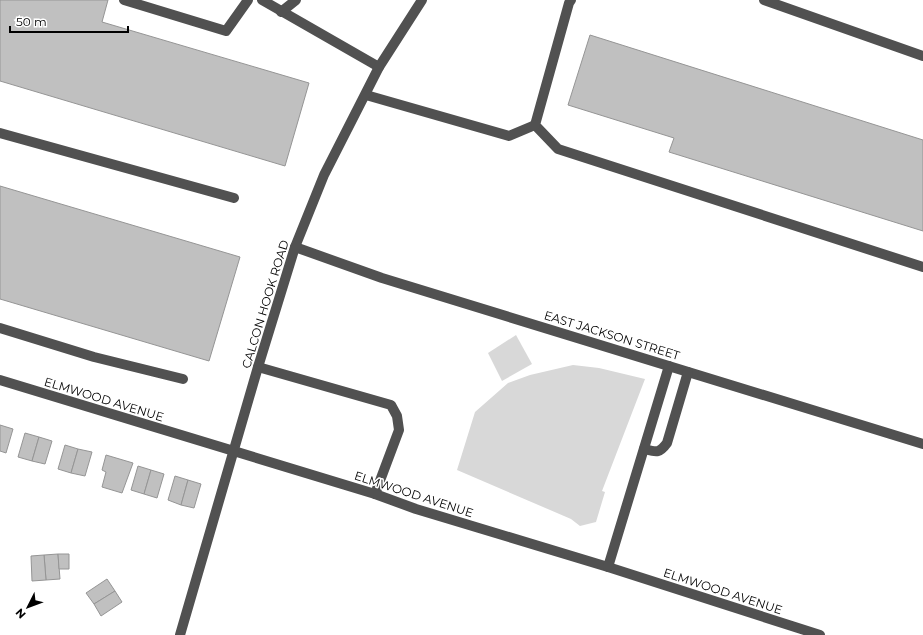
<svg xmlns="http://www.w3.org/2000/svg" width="923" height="635" font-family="Montserrat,sans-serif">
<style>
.green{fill:#d8d8d8}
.building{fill:#c0c0c0;stroke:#959595}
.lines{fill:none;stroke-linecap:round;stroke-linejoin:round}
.minor{stroke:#515151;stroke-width:10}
.labels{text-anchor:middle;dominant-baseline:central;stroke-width:3;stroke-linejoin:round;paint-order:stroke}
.street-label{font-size:12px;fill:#000;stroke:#fff}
</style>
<rect width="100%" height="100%" fill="#fff"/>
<!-- green -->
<g class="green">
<polygon points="516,335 532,364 502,381 488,353"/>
<polygon points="573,365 599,368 645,379 602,491 605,492 596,522 580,526 571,519 457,470 475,412 508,383 530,375"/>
</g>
<!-- building -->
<g class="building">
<polygon points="0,0 108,0 102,22 309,83 285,166 0,81"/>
<polygon points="590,35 923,140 923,231 669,152 674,138 568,105"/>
<polygon points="0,186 240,257 209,361 0,299"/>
<polygon points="0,425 13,429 6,453 0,451"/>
<polygon points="25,433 39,437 32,461 18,457"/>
<polygon points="39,437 52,441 45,464 32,461"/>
<polygon points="65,445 78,449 71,473 58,469"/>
<polygon points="78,449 92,452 85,476 71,473"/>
<polygon points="106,455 133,463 122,493 102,487 106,472 102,470"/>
<polygon points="138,466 151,470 144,494 131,490"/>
<polygon points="151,470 164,474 157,498 144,494"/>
<polygon points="175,476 188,480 181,505 168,500"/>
<polygon points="188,480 201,484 194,508 181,505"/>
<polygon points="58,554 60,579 46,580 44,555"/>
<polygon points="58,554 69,554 69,569 59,569"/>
<polygon points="44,555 46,580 32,581 31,556"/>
<polygon points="107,579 115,591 94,604 86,593"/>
<polygon points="115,591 122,602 101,616 94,604"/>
</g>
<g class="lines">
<!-- minor -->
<g class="minor">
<polyline points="124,0 226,31 248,0"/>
<polyline points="262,0 379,67"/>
<polyline points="571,0 569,3 535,125 558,149 923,267"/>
<polyline points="764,0 923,56"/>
<polyline points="281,12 296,0"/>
<polyline points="366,95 509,136 535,125"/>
<polyline points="0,133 234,198"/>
<polyline points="295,247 382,278 923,444"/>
<polyline points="0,328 94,357 183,379"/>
<polyline points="258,367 391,405 397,416 399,430 375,494"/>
<polyline points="0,380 375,494 416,509 608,567 820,635"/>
<path d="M644 449C656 452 659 454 667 443L688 372"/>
<polyline points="608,567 669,366"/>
<polyline points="180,635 258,367 295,247 324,175 379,67 422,0"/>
</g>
</g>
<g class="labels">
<!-- street labels -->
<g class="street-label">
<text transform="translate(265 304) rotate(-73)">CALCON HOOK ROAD</text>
<text transform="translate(612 335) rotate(17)">EAST JACKSON STREET</text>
<text transform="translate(104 399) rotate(17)">ELMWOOD AVENUE</text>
<text transform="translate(414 494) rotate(18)">ELMWOOD AVENUE</text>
<text transform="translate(723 591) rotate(18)">ELMWOOD AVENUE</text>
</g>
</g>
<!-- north arrow -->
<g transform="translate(28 607) rotate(228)" stroke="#ffffff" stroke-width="3" paint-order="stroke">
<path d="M0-3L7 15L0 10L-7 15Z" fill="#000000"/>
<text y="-6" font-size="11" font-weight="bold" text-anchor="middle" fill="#000000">N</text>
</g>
<!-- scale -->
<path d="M10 26v6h118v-6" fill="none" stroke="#000000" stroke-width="2"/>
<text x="16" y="26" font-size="12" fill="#000000" stroke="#ffffff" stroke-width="3" paint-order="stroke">50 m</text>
</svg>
